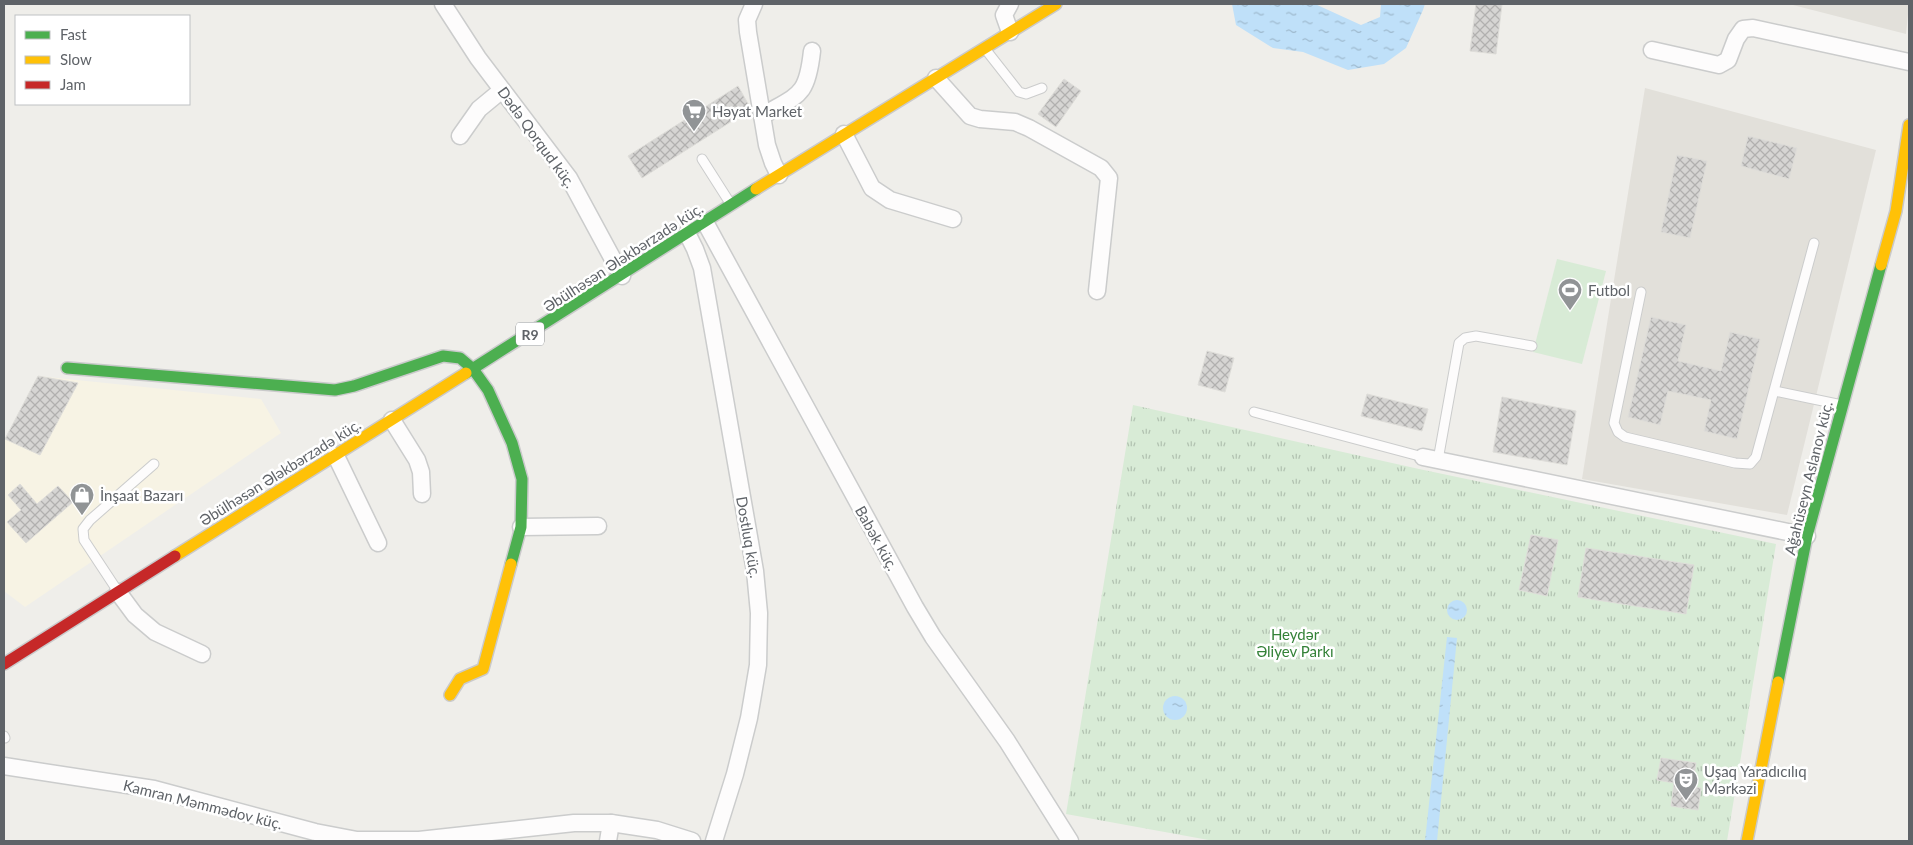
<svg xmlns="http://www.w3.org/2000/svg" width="1913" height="845" font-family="Lato,sans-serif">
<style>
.commercial{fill:#f7f3e4}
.education{fill:#e2e0da}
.park{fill:url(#park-tufts)}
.pitch{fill:#d8ebd6}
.water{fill:url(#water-ripples)}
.building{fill:url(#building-cross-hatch);stroke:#deddd9}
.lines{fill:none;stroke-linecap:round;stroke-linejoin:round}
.lane-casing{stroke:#cbcccc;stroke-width:11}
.street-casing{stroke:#cbcccc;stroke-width:19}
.fast-casing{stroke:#cacacb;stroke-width:14}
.slow-casing{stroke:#cacacb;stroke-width:14}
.jam-casing{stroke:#cacacb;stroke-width:14}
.lane{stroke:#fdfcfc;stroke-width:9}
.street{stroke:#fdfcfc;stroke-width:16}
.fast{stroke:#4caf50;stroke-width:11}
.slow{stroke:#ffc107;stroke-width:11}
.jam{stroke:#c62828;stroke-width:11}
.labels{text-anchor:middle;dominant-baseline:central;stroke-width:5;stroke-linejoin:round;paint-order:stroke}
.shield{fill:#fff;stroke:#8f9295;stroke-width:1}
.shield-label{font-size:14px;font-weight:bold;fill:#5f6368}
.poi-label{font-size:15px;fill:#5f6368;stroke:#fff;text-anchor:start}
.street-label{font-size:15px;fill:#5f6368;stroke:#fff}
.park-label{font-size:15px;fill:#348238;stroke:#fff}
</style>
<defs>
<pattern id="park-tufts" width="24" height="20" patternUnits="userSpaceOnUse" patternTransform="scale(1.25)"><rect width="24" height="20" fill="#d8ebd6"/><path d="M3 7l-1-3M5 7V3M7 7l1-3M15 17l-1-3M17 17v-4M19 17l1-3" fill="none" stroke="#b2c2b1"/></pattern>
<pattern id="water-ripples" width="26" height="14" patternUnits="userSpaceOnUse" patternTransform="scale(1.25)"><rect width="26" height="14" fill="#bfe0f9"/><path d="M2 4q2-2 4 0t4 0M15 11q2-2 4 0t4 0" fill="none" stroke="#9eb9cd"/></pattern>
<pattern id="building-cross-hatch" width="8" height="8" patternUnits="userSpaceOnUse" patternTransform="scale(1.25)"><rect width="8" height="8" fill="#d6d5d3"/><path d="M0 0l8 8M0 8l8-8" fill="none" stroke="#b1b0af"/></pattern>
</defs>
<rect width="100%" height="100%" fill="#efeeea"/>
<!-- commercial -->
<polygon class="commercial" points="38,376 261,399 281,433 25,607 4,591 4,441"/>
<!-- education -->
<g class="education">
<polygon points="1789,4 1909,4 1906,34"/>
<polygon points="1645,88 1876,150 1787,515 1582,479"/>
</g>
<!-- park -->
<polygon class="park" points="1133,405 1419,469 1776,544 1727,841 1214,841 1066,814"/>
<!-- pitch -->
<polygon class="pitch" points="1557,259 1606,271 1582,364 1533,352"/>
<!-- water -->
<g class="water">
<polygon points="1232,4 1315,4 1361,25 1380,17 1381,4 1425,4 1423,10 1406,48 1384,64 1348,70 1303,52 1273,48 1236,25"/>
<circle cx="1457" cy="610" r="10"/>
<polygon points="1447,637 1457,638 1437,841 1425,841"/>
<circle cx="1175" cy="708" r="12"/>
</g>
<!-- building -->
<g class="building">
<polygon points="1476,4 1502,4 1496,54 1470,51"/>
<polygon points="1064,79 1081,91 1056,127 1038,114"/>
<polygon points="738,86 751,109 642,178 628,156"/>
<polygon points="1748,136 1797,148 1789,179 1741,166"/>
<polygon points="1677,155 1707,161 1690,238 1661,232"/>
<polygon points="1651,317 1686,325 1678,361 1721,371 1730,332 1760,339 1737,439 1704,431 1711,400 1668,391 1660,425 1628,417"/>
<polygon points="1207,351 1234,358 1225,392 1198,385"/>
<polygon points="38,376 78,383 40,455 5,439"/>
<polygon points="1367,394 1428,409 1422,431 1361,416"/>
<polygon points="1502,397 1576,411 1567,465 1493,452"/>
<polygon points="20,484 37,504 58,486 73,502 26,543 7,522 21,510 8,495"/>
<polygon points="1531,535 1558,540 1547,596 1519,590"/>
<polygon points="1586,548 1694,565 1686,614 1578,597"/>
<polygon points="1661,758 1696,763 1692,787 1701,788 1698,810 1671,806 1674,783 1657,780"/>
</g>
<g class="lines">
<defs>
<g id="lane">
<polyline points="986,50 1019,92 1026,94 1042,88"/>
<polyline points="702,159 730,203"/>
<polyline points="1641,292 1614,423 1618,432 1625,437 1735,463 1750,464 1756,457 1814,243"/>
<polyline points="1775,391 1842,405"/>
<polyline points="1254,412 1423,457"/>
<polyline points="1438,460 1459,343 1465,338 1476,336 1532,346"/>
<polyline points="117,590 84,540 83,529 90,520 154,464"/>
<polyline points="4,736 5,738"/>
</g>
<g id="street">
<polyline points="443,4 478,58 569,178 622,276"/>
<polyline points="754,4 747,20 748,32 767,145 773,163 779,175"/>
<polyline points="1010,32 1004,15 1010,4"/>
<polyline points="1652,50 1719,65 1728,60 1736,39 1743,29 1753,28 1909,62"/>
<polyline points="936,78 970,116 980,119 1015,122 1029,128 1101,168 1109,178 1097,291"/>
<path d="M762 116C799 94 807 97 812 51"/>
<polyline points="844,134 872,188 890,200 953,219"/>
<polyline points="460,136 479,109 502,90"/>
<polyline points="705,222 915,607 933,637 1007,741 1070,841"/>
<polyline points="687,233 695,249 702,268 755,571 759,613 758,665 749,718 735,774 714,841"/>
<polyline points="392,420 417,460 421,472 422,494"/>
<polyline points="336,456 378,543"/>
<polyline points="1423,457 1807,536"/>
<polyline points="521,527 598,526"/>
<polyline points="118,592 135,615 155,632 202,654"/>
<polyline points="4,766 154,789 315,832 357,840 419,840 574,823 611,823 657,830 692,841"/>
<polyline points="608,841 611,823"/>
</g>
<g id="fast">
<polyline points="67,368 335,390 354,386 443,356 460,358 473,369 488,390 512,443 522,479 521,527 511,564"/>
<polyline points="466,373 756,189"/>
<polyline points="1778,682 1807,536 1881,265"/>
</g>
<g id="slow">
<polyline points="756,189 1056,4"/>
<polyline points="1881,265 1896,211 1909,125"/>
<polyline points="175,556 466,373"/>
<polyline points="450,695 460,679 483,669 511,564"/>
<polyline points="1747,841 1778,682"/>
</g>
<polyline id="jam" points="4,664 175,556"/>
</defs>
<!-- lane casing -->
<use href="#lane" class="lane-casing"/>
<!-- street casing -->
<use href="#street" class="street-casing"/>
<!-- fast casing -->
<use href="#fast" class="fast-casing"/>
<!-- slow casing -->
<use href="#slow" class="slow-casing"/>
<!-- jam casing -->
<use href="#jam" class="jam-casing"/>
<!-- lane -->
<use href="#lane" class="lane"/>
<!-- street -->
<use href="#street" class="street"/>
<!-- fast -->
<use href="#fast" class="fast"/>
<!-- slow -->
<use href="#slow" class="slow"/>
<!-- jam -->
<use href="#jam" class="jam"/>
</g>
<!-- icons -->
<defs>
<symbol id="supermarket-pin" viewBox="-11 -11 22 30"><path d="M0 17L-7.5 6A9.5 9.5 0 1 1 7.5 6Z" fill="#919496" stroke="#fff"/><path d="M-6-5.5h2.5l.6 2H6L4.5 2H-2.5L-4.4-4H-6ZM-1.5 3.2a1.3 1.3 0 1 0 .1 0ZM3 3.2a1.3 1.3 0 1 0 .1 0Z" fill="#fff"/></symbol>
<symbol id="stadium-pin" viewBox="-11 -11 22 30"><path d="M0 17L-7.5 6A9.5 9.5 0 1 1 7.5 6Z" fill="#919496" stroke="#fff"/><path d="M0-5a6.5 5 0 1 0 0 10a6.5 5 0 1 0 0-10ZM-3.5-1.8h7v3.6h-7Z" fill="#fff"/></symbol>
<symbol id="shop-pin" viewBox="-11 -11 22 30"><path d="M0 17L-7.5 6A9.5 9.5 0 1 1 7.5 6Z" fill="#919496" stroke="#fff"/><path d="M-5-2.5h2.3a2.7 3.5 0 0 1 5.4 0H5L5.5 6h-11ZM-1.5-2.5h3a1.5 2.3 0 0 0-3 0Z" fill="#fff"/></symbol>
<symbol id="theatre-pin" viewBox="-11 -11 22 30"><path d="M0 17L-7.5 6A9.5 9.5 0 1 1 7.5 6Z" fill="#919496" stroke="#fff"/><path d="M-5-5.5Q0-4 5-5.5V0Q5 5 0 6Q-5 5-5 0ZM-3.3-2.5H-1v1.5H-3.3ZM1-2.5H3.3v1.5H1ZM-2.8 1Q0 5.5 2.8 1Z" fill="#fff"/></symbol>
</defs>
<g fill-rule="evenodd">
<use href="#supermarket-pin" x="680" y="97" width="28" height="38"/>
<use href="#stadium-pin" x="1556" y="276" width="28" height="38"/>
<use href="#shop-pin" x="68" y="481" width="28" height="38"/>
<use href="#theatre-pin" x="1672" y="766" width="28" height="38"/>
</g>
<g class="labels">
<!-- shield labels -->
<rect class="shield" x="516" y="322.5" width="28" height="23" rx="4"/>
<g class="shield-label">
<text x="530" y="334">R9</text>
</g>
<!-- poi labels -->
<g class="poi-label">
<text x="712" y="111">Həyat Market</text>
<text x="1588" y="290">Futbol</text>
<text x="100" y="495">İnşaat Bazarı</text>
<text x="1704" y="771">Uşaq Yaradıcılıq<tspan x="1704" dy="17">Mərkəzi</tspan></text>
</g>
<!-- street labels -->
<g class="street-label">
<text transform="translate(537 137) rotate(54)">Dədə Qorqud küç.</text>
<text transform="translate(623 257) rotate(-33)">Əbülhəsən Ələkbərzadə küç.</text>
<text transform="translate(280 472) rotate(-32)">Əbülhəsən Ələkbərzadə küç.</text>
<text transform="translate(1808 478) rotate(-76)">Ağahüseyn Aslanov küç.</text>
<text transform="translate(749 537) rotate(80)">Dostluq küç.</text>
<text transform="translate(877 538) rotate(61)">Babək küç.</text>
<text transform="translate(203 804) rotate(14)">Kamran Məmmədov küç.</text>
</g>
<!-- park labels -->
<g class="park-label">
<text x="1295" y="634">Heydər<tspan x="1295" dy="17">Əliyev Parkı</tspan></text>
</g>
</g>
<!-- border -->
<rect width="1913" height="845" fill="none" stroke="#5f6368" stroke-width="10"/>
<!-- legend -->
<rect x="15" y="15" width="175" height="90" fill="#ffffff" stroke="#bfc1c3"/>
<rect x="25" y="31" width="25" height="8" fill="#4caf50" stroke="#bfc1c3"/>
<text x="60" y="40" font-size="15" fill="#5f6368">Fast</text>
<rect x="25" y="56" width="25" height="8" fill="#ffc107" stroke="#bfc1c3"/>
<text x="60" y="65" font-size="15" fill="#5f6368">Slow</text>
<rect x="25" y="81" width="25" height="8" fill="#c62828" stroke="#bfc1c3"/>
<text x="60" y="90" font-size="15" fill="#5f6368">Jam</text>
</svg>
